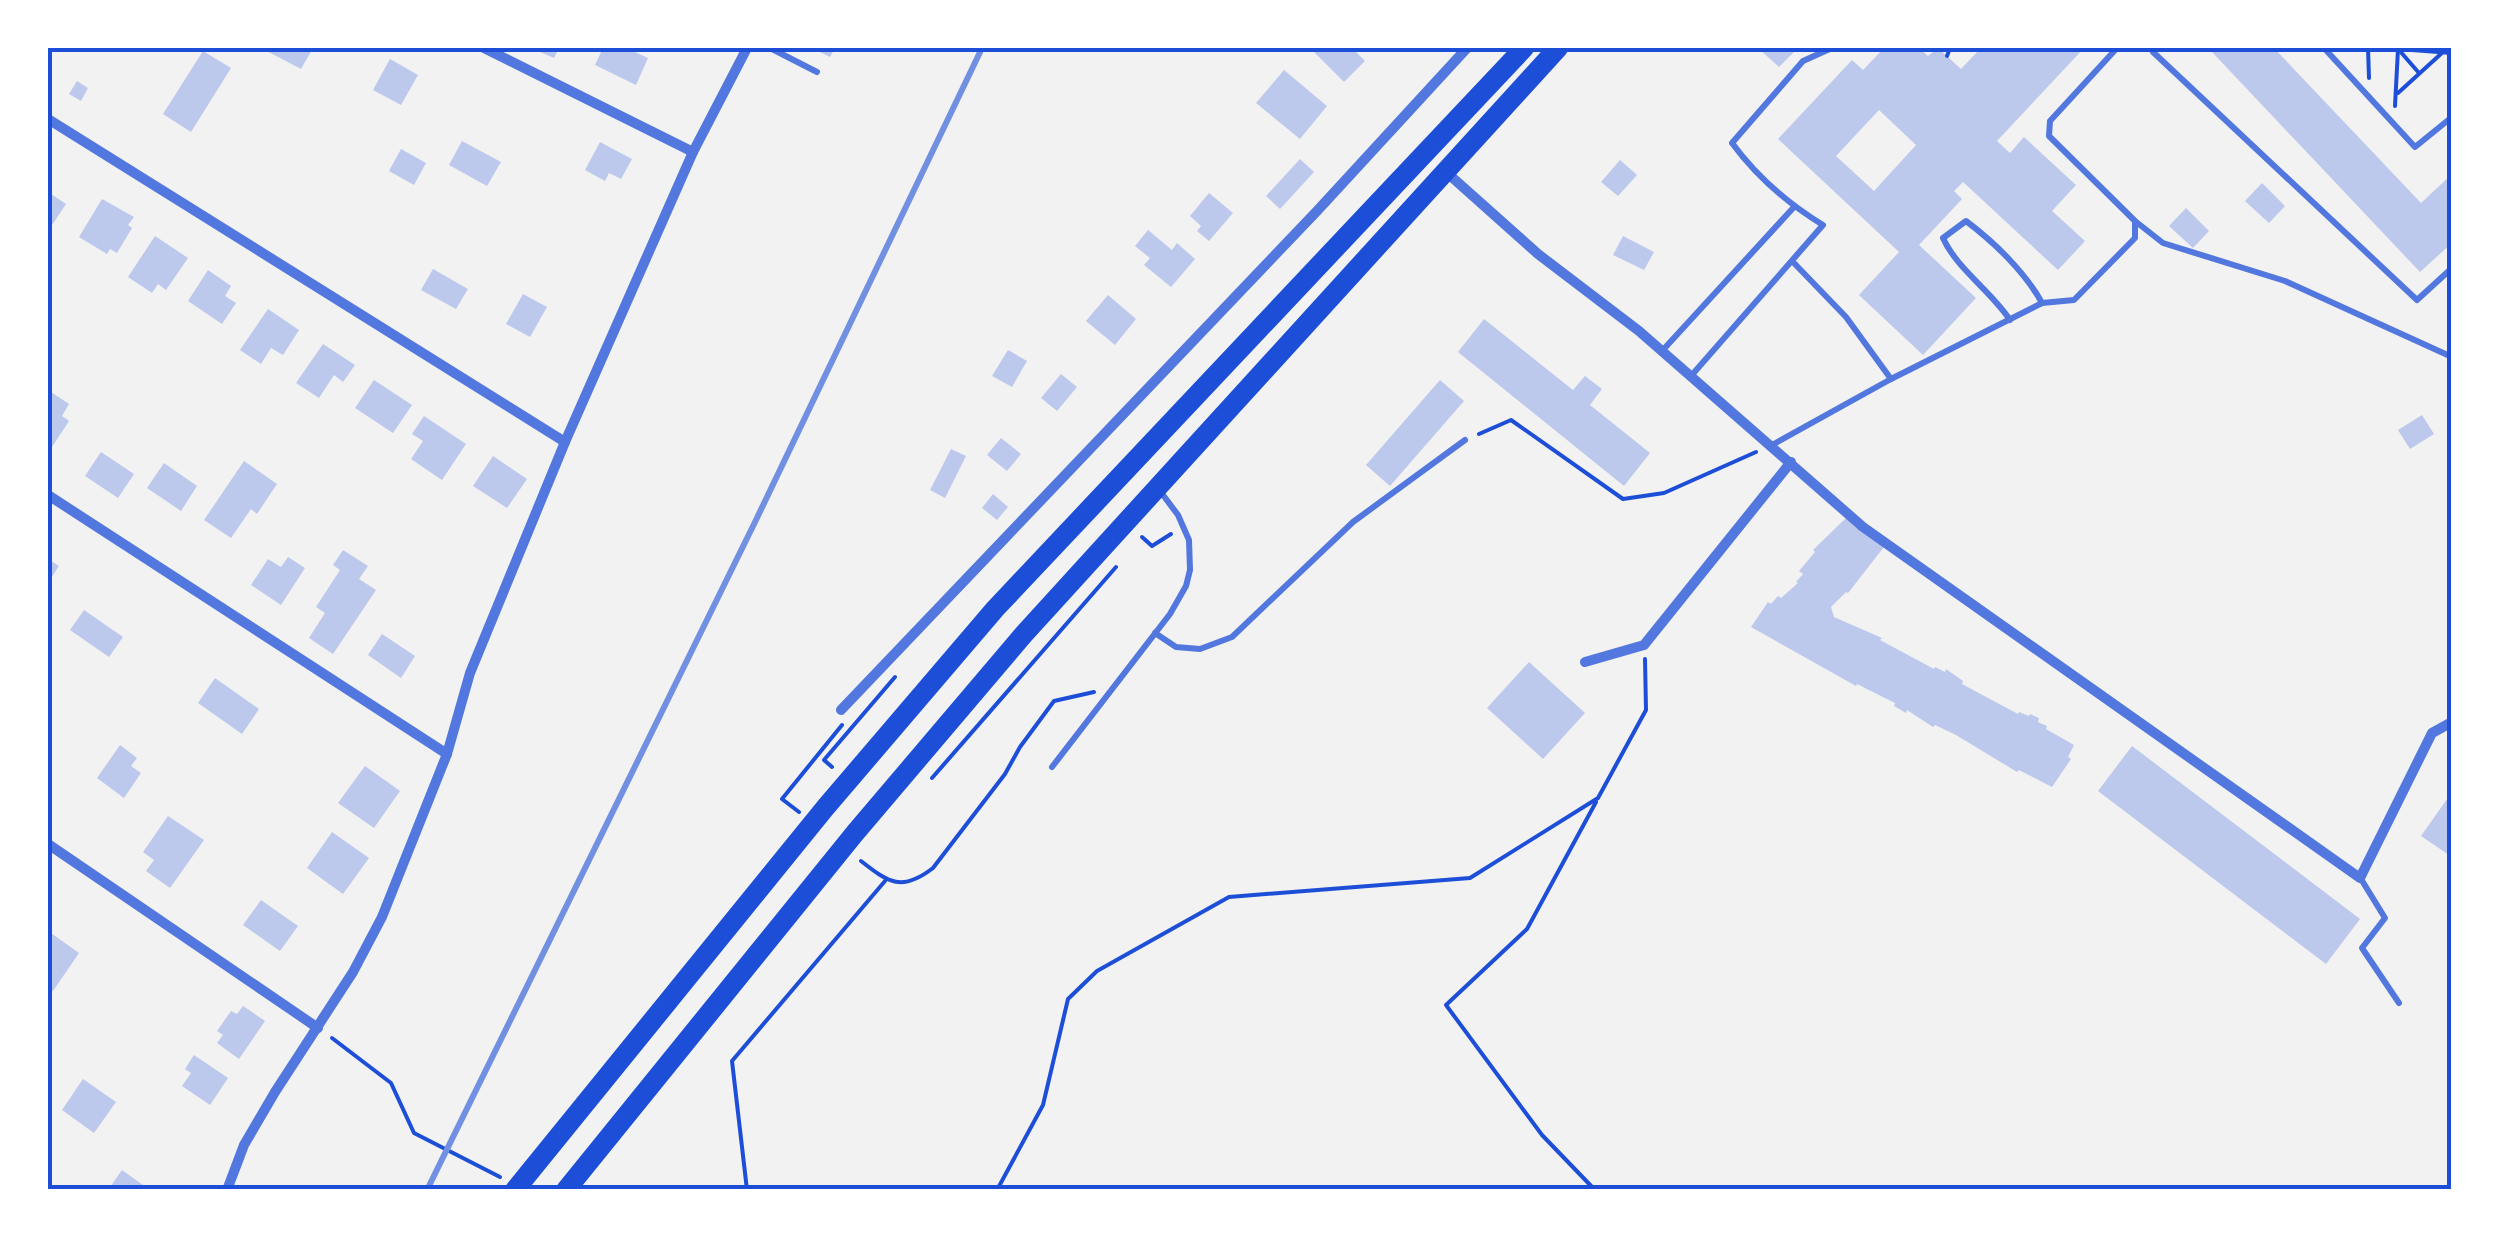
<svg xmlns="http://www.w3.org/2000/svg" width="2499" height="1237" font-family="Montserrat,sans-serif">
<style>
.building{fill:#bdc9ec;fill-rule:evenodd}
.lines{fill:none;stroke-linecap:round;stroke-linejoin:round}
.path{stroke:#1d4ed8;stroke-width:4}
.service{stroke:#5277de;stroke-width:6}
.minor{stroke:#5277de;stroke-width:10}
.primary{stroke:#1d4ed8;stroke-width:20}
.rail{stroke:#7290e2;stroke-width:6}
.neatline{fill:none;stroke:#1d4ed8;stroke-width:4}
</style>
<rect width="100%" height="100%" fill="#f2f2f2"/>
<!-- building -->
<g class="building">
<polygon points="261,48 313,48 301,69"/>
<polygon points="531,48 559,48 554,58"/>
<polygon points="603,48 626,48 648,58 636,85 595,65"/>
<polygon points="812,48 835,48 830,57"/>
<polygon points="1314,48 1352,48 1365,61 1344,82 1312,50"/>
<polygon points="1758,48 1798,48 1779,67"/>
<path d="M1884 48H1919L1928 56 1938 48 1961 69 1981 48H2084L1997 141 2010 153 2024 137 2076 185 2052 211 2085 241 2058 270 1963 182 1954 191 1962 199 1919 245 1976 298 1923 355 1859 295 1899 252 1778 139 1852 60 1863 70ZM1879 110 1916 145 1874 191 1836 156Z"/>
<polygon points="2217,48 2274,48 2421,203 2452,174 2452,243 2420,272 2212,52"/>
<polygon points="203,51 231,68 191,132 163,114"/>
<polygon points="390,59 418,75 401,105 373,90"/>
<polygon points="1284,70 1327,106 1300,139 1256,103"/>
<polygon points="77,81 88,88 81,101 69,94"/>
<polygon points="462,141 501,162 487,186 449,165"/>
<polygon points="600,142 632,159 621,179 609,173 605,181 585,170"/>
<polygon points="401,149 426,163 414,185 389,171"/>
<polygon points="1300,159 1314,172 1280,209 1266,196"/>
<polygon points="1620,160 1637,175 1618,196 1601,182"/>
<polygon points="2262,183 2285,206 2269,223 2245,201"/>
<polygon points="48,192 66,204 48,231"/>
<polygon points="1209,193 1233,213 1209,241 1197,231 1201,226 1190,216"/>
<polygon points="102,199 134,217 128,225 132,228 117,253 110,249 107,254 79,237"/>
<polygon points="2186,208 2209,231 2193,248 2169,226"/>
<polygon points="1148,230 1172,250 1177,243 1195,259 1171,287 1144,265 1150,258 1135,246"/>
<polygon points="155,236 188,258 166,290 158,284 152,293 128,277"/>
<polygon points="1623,236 1654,252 1644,270 1613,255"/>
<polygon points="433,269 468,289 456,309 421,290"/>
<polygon points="208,270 231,286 225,296 236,303 222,324 188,301"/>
<polygon points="523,294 547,307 530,337 506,324"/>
<polygon points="1108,295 1136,319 1115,345 1086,321"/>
<polygon points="268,309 299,330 283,355 271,348 261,364 240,350"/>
<polygon points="1484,319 1573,390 1585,376 1602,389 1590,405 1650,453 1624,486 1458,352"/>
<polygon points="323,344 355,365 343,382 334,375 319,398 296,383"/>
<polygon points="1008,350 1027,361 1012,387 992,376"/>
<polygon points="1061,374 1077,387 1057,411 1041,398"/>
<polygon points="374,380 412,405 393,433 355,408"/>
<polygon points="1440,380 1464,401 1390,486 1366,465"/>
<polygon points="51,392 69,404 62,416 69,421 48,453 48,397"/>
<polygon points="2422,415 2434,434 2410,449 2398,430"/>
<polygon points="424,416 466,444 442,480 411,459 423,441 412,434"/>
<polygon points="1001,438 1021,454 1007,471 987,455"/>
<polygon points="951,449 966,456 945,498 930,490"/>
<polygon points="101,452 134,474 118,498 85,476"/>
<polygon points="493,456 527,479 507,508 473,486"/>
<polygon points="244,461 277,484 257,514 251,509 231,538 204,520"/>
<polygon points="164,463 197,486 181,511 147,488"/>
<polygon points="993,494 1008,507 997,520 982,508"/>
<polygon points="1848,516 1884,547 1848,593 1846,592 1831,607 1834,617 1882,638 1880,640 1934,669 1935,667 1945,672 1946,669 1963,681 1962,684 2018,714 2019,712 2029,716 2030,714 2039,718 2038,722 2047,726 2046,729 2074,745 2068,757 2071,759 2052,787 2019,770 2017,772 1956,735 1935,725 1933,727 1907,710 1906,713 1894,706 1895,703 1857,684 1856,686 1751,627 1768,602 1771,604 1778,596 1781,598 1798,583 1796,582 1803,574 1799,571 1815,552 1813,550"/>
<polygon points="343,550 368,566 359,579 376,590 333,654 309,638 325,613 316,607 340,570 333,565"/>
<polygon points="288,557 305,568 281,605 251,585 268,559 281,567"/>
<polygon points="48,559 59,566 48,583"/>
<polygon points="84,610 123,637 109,657 70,630"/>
<polygon points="382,634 415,656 401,678 368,655"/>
<polygon points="1529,662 1585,713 1543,759 1487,708"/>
<polygon points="215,678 259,709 242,734 198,703"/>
<polygon points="120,745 137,758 131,766 141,773 124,798 97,778"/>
<polygon points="2132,746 2360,919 2326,964 2098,791"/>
<polygon points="365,766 400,791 374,828 338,803"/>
<polygon points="2452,792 2452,857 2421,836"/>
<polygon points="168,816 204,840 170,888 146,871 154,860 143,852"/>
<polygon points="332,832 369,858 343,894 307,868"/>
<polygon points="261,900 298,926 280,951 243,925"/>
<polygon points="48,931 79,953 53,991 48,988"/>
<polygon points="243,1006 265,1021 239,1059 217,1043 223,1035 217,1031 231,1011 237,1014"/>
<polygon points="194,1055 228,1078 210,1105 182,1086 191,1073 185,1069"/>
<polygon points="83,1079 116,1102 94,1133 62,1110"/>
<polygon points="122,1170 150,1190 108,1190"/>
</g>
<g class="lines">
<!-- path -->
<g class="path">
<polyline points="2368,48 2369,78"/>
<polyline points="2399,50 2419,73"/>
<polyline points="1947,56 1950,48"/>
<polyline points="2398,93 2443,52"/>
<polyline points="2395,106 2398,49 2452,53"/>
<polyline points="1479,434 1511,420 1623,499 1664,493 1756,452"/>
<polyline points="1142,537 1152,546 1171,534"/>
<polyline points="832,767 824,760 895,677"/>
<polyline points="932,778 1116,567"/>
<polyline points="799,812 782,799 842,725"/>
<path d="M861 861C889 883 902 892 933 868L1005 774 1020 747 1054 701 1094 692"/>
<polyline points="332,1038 391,1083 414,1133 500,1177"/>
<polyline points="747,1190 732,1061 885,881"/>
<polyline points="997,1190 1043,1105 1068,999 1097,971 1229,897 1470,878 1598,798 1646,710 1645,659"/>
<polyline points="1595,1190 1542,1135 1446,1005 1527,929 1596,802"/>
</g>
<!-- service -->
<g class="service">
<polyline points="770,48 817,72"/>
<polyline points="2117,48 2050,121 2049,136 2135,221 2163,243 2285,281 2452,357"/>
<polyline points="2158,48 2153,52 2417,300 2452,268"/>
<polyline points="2324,48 2415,147 2452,117"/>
<polyline points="1793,262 1846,317 1891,379"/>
<path d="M2010 320C1991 291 1957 269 1943 238L1966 221C1994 242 2025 272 2042 303"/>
<polyline points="1662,351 1794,207"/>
<path d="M1691 376 1823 225C1787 203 1757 177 1732 143L1803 61 1832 48"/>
<polyline points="1772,445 1891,379 2042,303 2074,300 2135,238 2135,222"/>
<polyline points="1155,633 1176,647 1200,649 1232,637 1353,522 1465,440"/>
<polyline points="1052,767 1170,614 1186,586 1190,570 1189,540 1178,515 1160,491"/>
<polyline points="2361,879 2385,918 2362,948 2399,1003"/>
</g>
<!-- minor -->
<g class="minor">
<polyline points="484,48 693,152"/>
<polyline points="48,119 565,442"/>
<polyline points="1445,171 1538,254 1639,331 1863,527 2360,878 2432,733 2452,722"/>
<polyline points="48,495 447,754"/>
<polyline points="1585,662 1644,645 1791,462"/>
<polyline points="841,710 1317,211 1467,48"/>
<polyline points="48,844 318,1028"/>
<polyline points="227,1190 244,1145 275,1092 353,972 382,917 447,754 470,673 565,442 693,152 747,48"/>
</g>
<!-- primary -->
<g class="primary">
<polyline points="515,1190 825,808 995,609 1524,48"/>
<polyline points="566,1190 855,833 1024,634 1558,48"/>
</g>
<!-- rail -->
<polyline class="rail" points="427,1190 756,520 982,48"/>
</g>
<!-- border -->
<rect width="2499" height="1237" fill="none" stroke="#ffffff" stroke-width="100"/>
<rect x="50" y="50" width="2399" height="1137" class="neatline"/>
</svg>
